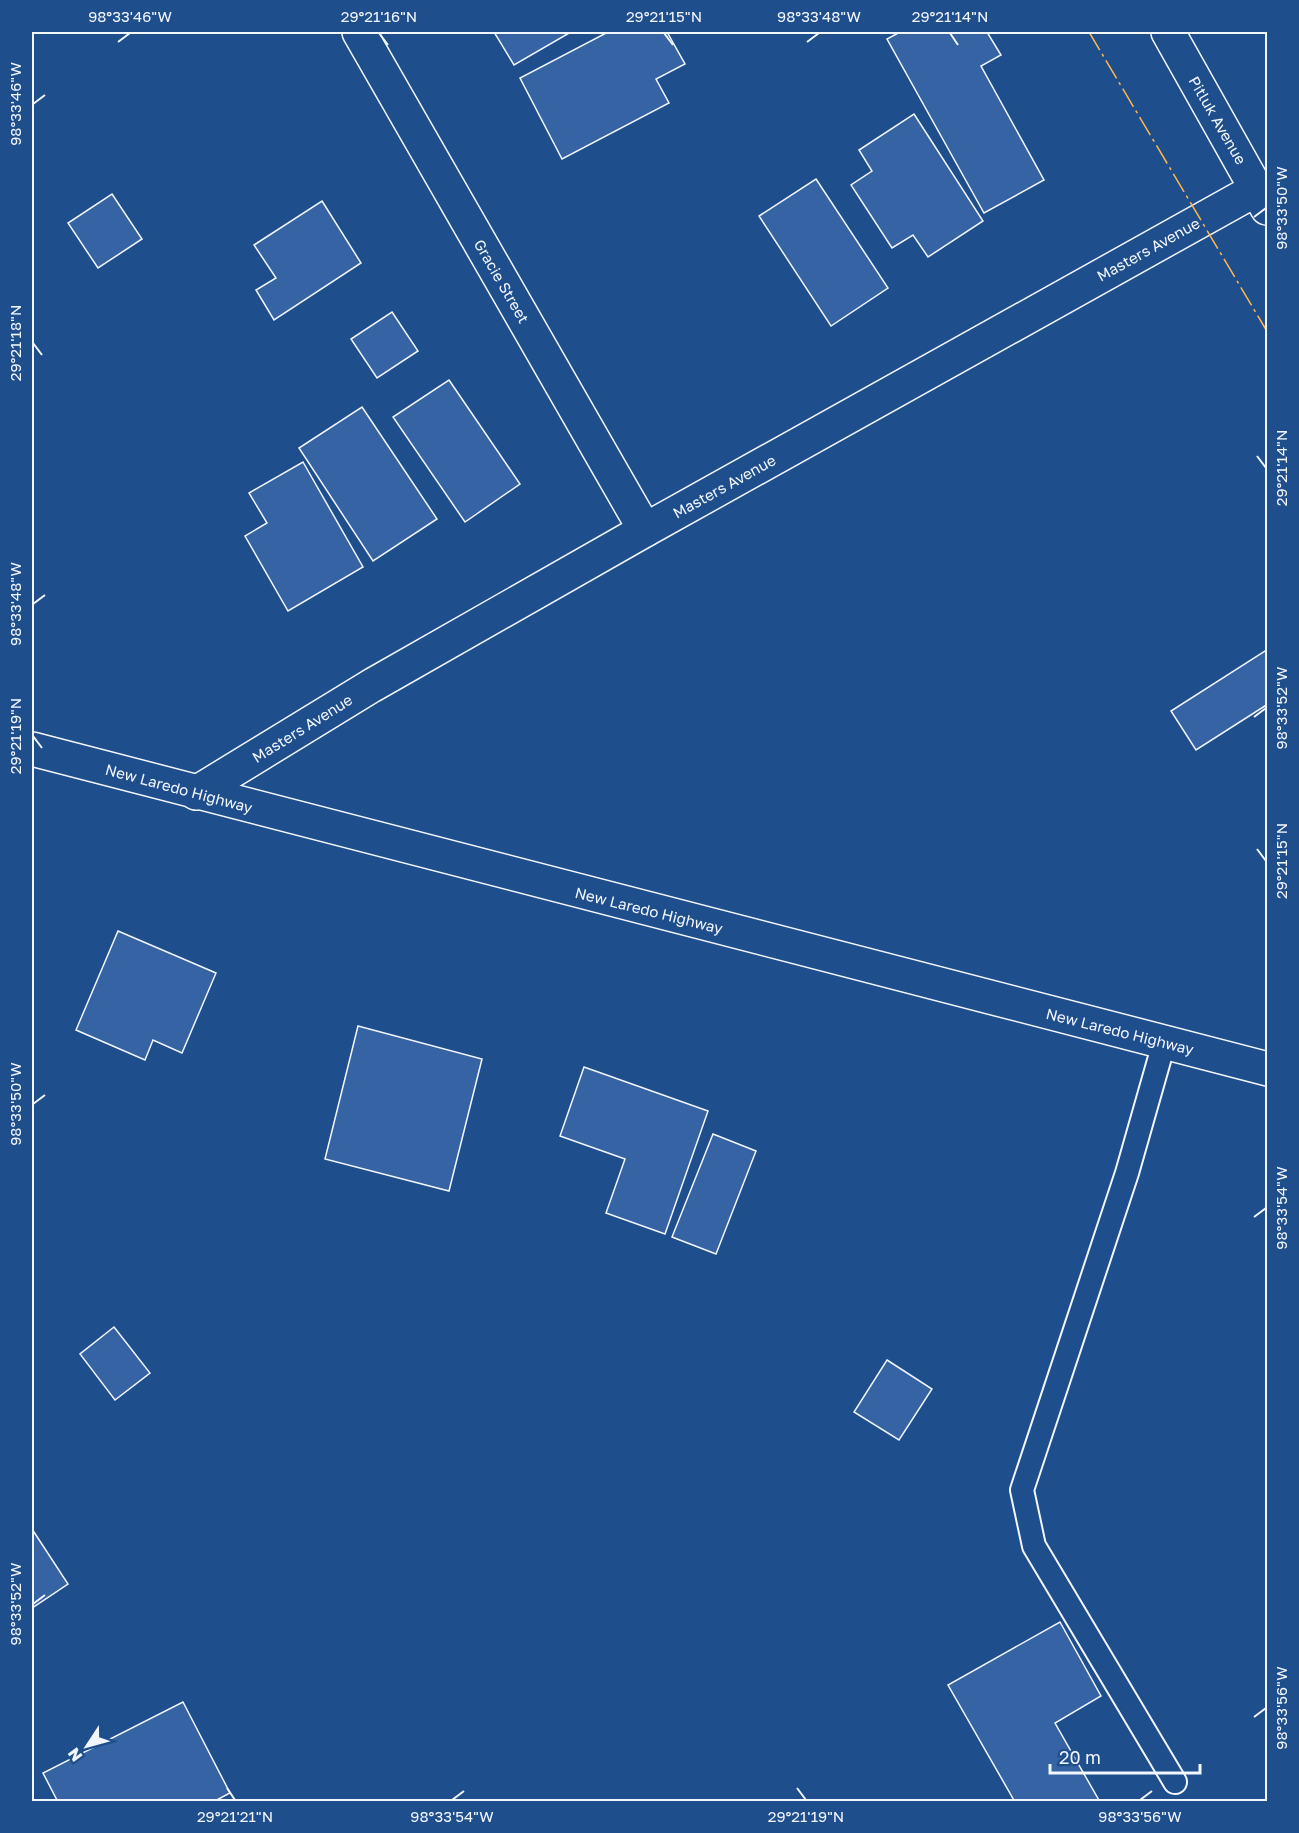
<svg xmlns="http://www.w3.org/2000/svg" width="1299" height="1833" font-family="'Golos Text',sans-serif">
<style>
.building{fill:#3563a3;stroke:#f2f6ff;stroke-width:1.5}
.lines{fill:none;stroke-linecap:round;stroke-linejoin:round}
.service-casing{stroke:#f2f6ff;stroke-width:26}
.minor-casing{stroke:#f2f6ff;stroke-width:36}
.primary-casing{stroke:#f2f6ff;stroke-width:36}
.service{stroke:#1f4e8c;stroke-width:22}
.minor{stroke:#1f4e8c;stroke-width:33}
.primary{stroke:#1f4e8c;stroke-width:33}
.power{stroke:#ffb74d;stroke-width:1.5;stroke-dasharray:21 4.5 3 4.5;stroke-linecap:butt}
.ticks{fill:none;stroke:#f2f6ff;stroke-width:2}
.labels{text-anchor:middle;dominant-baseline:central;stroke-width:4.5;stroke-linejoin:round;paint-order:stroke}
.street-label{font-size:15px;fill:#f2f6ff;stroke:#1f4e8c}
.neatline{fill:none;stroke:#f2f6ff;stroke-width:2}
.ticks-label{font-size:15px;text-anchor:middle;fill:#f2f6ff}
</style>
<rect width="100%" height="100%" fill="#1f4e8c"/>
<!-- building -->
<g class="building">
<polygon points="494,32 571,32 514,65"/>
<polygon points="608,32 667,32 685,64 656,79 669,103 562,159 520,78"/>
<polygon points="900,32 987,32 1001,55 981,66 1044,180 984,213 887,39"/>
<polygon points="914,114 983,221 928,257 913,235 892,248 851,185 872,171 859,150"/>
<polygon points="816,179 888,288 831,326 759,216"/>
<polygon points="112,194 142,239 98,268 68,223"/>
<polygon points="322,201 361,263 274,320 256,290 276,278 254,245"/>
<polygon points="392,312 418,351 377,378 351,339"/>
<polygon points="449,380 520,484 465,522 393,417"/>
<polygon points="362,407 437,519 373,561 299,448"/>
<polygon points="303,462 363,567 288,611 245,536 267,523 249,493"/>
<polygon points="1268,649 1268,704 1196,750 1171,711"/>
<polygon points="118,931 216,973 182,1053 153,1040 145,1060 76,1030"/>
<polygon points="358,1026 482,1059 449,1191 325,1159"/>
<polygon points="584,1067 708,1111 665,1234 606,1213 625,1159 560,1136"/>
<polygon points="713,1134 756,1151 716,1254 672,1237"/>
<polygon points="114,1327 150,1373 115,1400 80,1354"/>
<polygon points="887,1360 932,1389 899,1440 854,1412"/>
<polygon points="32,1529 68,1584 32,1608"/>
<polygon points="1060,1622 1101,1696 1055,1723 1100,1802 1015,1802 948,1685"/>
<polygon points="183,1702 230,1793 213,1802 58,1802 43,1773"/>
</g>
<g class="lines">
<defs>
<polyline id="service" points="1164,1043 1127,1173 1022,1490 1034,1546 1175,1782"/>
<g id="minor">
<polyline points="359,32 645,530"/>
<polyline points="1168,32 1267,208"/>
<polyline points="196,793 371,686 645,530 1257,189"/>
</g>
<polyline id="primary" points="32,749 1268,1069"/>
</defs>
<!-- service casing -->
<use href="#service" class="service-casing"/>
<!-- minor casing -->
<use href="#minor" class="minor-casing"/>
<!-- primary casing -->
<use href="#primary" class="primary-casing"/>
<!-- service -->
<use href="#service" class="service"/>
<!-- minor -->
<use href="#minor" class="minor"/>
<!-- primary -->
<use href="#primary" class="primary"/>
<!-- power -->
<polyline class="power" points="1089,32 1268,333"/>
</g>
<!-- ticks -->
<path class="ticks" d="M379 33 388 45M664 33 673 45M950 33 958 45M118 42 130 33M807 42 819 33M33 104 45 95M1254 217 1266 208M33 343 42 355M1257 456 1266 468M33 604 45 595M1254 717 1266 708M33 736 42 748M1257 849 1266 861M33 1104 45 1095M1254 1217 1266 1208M33 1604 45 1595M1254 1717 1266 1708M227 1788 235 1800M797 1788 806 1800M452 1800 464 1791M1140 1800 1152 1791"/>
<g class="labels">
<!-- street labels -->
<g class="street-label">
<text transform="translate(1218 120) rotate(60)">Pitluk Avenue</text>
<text transform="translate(1148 249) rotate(-29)">Masters Avenue</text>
<text transform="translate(502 281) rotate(60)">Gracie Street</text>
<text transform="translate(724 486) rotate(-29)">Masters Avenue</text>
<text transform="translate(302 728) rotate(-32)">Masters Avenue</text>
<text transform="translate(179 788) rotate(15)">New Laredo Highway</text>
<text transform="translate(649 910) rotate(14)">New Laredo Highway</text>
<text transform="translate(1120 1031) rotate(14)">New Laredo Highway</text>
</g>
</g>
<!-- border -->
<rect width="1299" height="1833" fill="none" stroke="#1f4e8c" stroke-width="66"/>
<!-- north arrow -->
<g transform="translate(87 1746) rotate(234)" stroke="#1f4e8c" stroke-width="4.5" paint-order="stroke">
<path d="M0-4.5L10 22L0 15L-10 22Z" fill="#f2f6ff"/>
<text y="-9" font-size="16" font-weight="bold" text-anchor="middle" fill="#f2f6ff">N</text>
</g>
<!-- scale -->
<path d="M1050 1764v9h150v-9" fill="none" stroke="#f2f6ff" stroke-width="3"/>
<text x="1059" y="1764" font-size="18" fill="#f2f6ff" stroke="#1f4e8c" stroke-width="4.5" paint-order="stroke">20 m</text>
<rect x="33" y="33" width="1233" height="1767" class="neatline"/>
<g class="ticks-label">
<text x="130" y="22">98°33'46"W</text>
<text x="379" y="22">29°21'16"N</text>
<text x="664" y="22">29°21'15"N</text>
<text x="819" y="22">98°33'48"W</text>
<text x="950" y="22">29°21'14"N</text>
<text transform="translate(16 104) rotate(-90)" y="5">98°33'46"W</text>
<text transform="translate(1282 208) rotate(-90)" y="5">98°33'50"W</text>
<text transform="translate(16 343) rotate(-90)" y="5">29°21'18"N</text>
<text transform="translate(1282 468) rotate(-90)" y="5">29°21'14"N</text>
<text transform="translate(16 604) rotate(-90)" y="5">98°33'48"W</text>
<text transform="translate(1282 708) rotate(-90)" y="5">98°33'52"W</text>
<text transform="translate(16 736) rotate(-90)" y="5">29°21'19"N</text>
<text transform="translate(1282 861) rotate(-90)" y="5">29°21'15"N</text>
<text transform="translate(16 1104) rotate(-90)" y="5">98°33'50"W</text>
<text transform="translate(1282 1208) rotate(-90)" y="5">98°33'54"W</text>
<text transform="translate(16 1604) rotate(-90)" y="5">98°33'52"W</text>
<text transform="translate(1282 1708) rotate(-90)" y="5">98°33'56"W</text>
<text x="235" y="1822">29°21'21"N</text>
<text x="452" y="1822">98°33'54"W</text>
<text x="806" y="1822">29°21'19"N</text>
<text x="1140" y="1822">98°33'56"W</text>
</g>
</svg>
